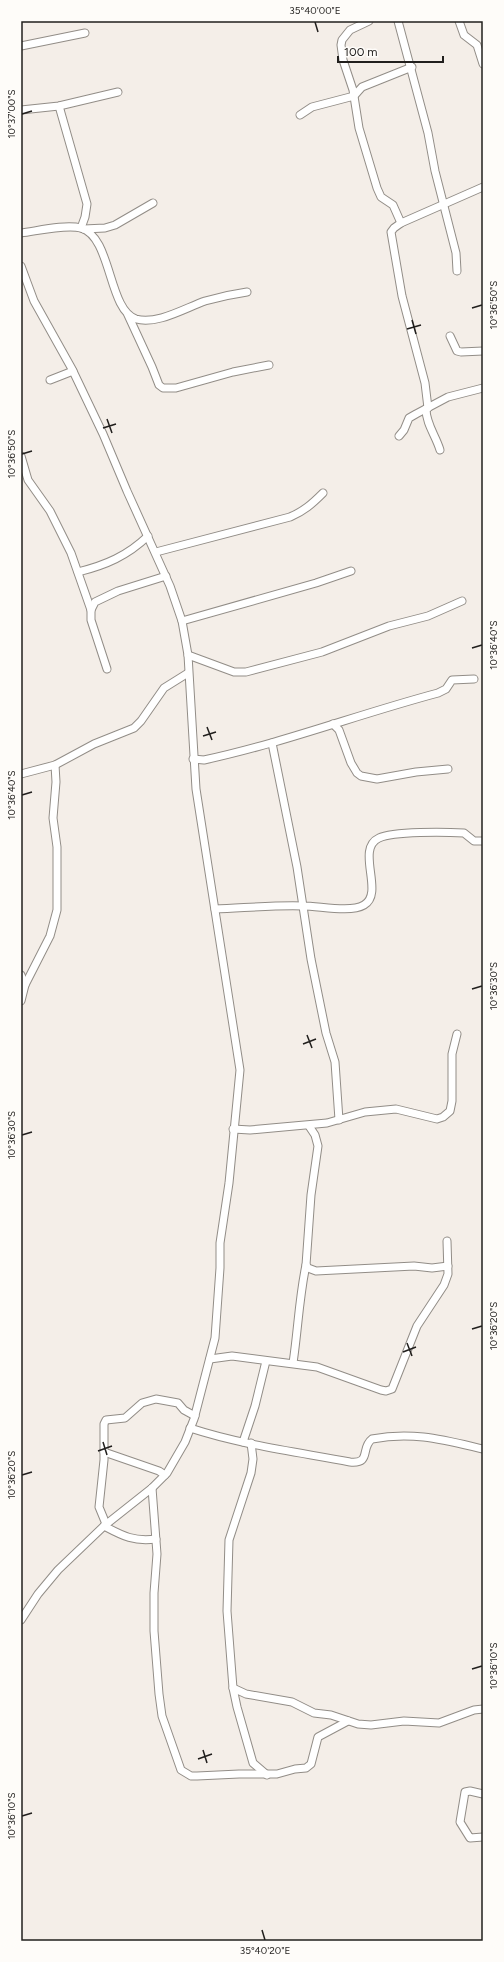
<svg xmlns="http://www.w3.org/2000/svg" width="504" height="1962" font-family="Figtree,sans-serif">
<style>
.lines{fill:none;stroke-linecap:round;stroke-linejoin:round}
.street-casing{stroke:#928d87;stroke-width:9}
.street{stroke:#fff;stroke-width:7}
.ticks{fill:none;stroke:#211f1d;stroke-width:1.5}
.neatline{fill:none;stroke:#211f1d;stroke-width:1.5}
.ticks-label{font-size:10px;text-anchor:middle;fill:#211f1d}
</style>
<rect width="100%" height="100%" fill="#f4eee8"/>
<g class="lines">
<defs>
<g id="street">
<polyline points="369,21 350,30 342,40 341,45 343,60 353,90 359,128 377,188 381,197 393,205 401,223"/>
<polyline points="398,21 428,133 435,171 456,253 457,271"/>
<polyline points="459,21 464,35 477,45 483,64"/>
<polyline points="21,46 85,33"/>
<polyline points="59,106 87,204 85,217 81,228"/>
<polyline points="21,110 59,106 118,92"/>
<polyline points="300,115 312,107 354,96 362,87 412,67"/>
<polyline points="84,229 105,228 115,225 153,203"/>
<path d="M21 233C37 231 65 224 81 228 112 237 108 310 136 319 157 325 185 308 205 301 219 297 233 294 247 292"/>
<polyline points="21,266 34,301 72,369 103,434 127,491 170,586 182,621 188,655 196,789 240,1070 229,1183 220,1243 220,1268 215,1338 194,1419 185,1442 167,1473 152,1488 104,1526 58,1570 38,1594 21,1620"/>
<polyline points="128,315 152,367 159,385 163,388 176,388 233,372 269,365"/>
<polyline points="450,336 457,351 461,352 483,351"/>
<polyline points="50,380 73,371"/>
<polyline points="428,408 425,383 402,296 391,232 394,228 401,223 483,187"/>
<path d="M426 409C426 424 436 436 440 450"/>
<polyline points="399,436 404,430 409,418 416,414 448,397 483,388"/>
<polyline points="21,456 28,480 50,511 71,553 91,610"/>
<path d="M156 552 290 517C304 511 312 504 323 493"/>
<path d="M78 572C106 565 127 556 148 536"/>
<polyline points="182,621 316,583 351,571"/>
<polyline points="188,655 234,672 246,672 322,652 389,626 428,616 462,601"/>
<polyline points="107,669 91,620 91,610 95,602 118,591 166,576"/>
<polyline points="333,724 339,730 351,763 357,773 361,776 377,779 416,772 448,769"/>
<polyline points="272,743 297,867 311,959 326,1033 335,1062 339,1120"/>
<path d="M193 759 204 760C283 743 359 714 438 693L446 689 452 680 474 679"/>
<polyline points="21,774 55,765 94,744 134,728 141,721 164,688 188,673"/>
<path d="M215 909C244 908 274 905 303 906 320 906 350 913 364 905 385 893 355 849 379 838 393 831 446 832 464 833L474 841H483"/>
<polyline points="21,975 25,985 21,1001"/>
<polyline points="25,985 50,936 57,910 57,847 53,818 56,782 55,765"/>
<polyline points="309,1126 315,1135 318,1146 311,1195 306,1265 308,1268 316,1271 414,1266 432,1268 448,1266"/>
<polyline points="233,1129 250,1130 327,1123 365,1112 396,1109 437,1119 443,1117 450,1111 452,1101 452,1054 457,1034"/>
<polyline points="210,1359 232,1356 317,1367 381,1390 386,1391 392,1389 417,1326 444,1285 448,1274 447,1241"/>
<path d="M293 1363C298 1330 299 1298 306 1265"/>
<path d="M190 1428C242 1445 297 1452 350 1462 372 1464 360 1448 372 1439 413 1431 444 1440 483 1449"/>
<polyline points="243,1442 255,1406 266,1361"/>
<polyline points="251,1443 253,1459 251,1473 229,1540 227,1611 233,1688 237,1707 253,1763 267,1775"/>
<polyline points="104,1452 159,1471 165,1475"/>
<polyline points="152,1488 157,1554 154,1593 154,1631 159,1694 162,1716 181,1770 191,1776 197,1776 239,1774 277,1774 295,1769 306,1768 311,1764 318,1737 348,1721"/>
<polyline points="106,1524 99,1507 104,1460 104,1424 106,1420 125,1418 142,1403 156,1399 178,1403 184,1410 195,1416"/>
<path d="M104 1526C123 1536 134 1542 156 1539"/>
<polyline points="233,1688 246,1694 292,1702 314,1713 331,1715 358,1724 371,1725 404,1721 439,1723 474,1710 483,1709"/>
<polyline points="483,1794 470,1791 465,1792 460,1822 470,1838 483,1837"/>
</g>
</defs>
<!-- street casing -->
<use href="#street" class="street-casing"/>
<!-- street -->
<use href="#street" class="street"/>
</g>
<!-- ticks -->
<path class="ticks" d="M315 22 318 32M22 114 32 111M472 308 482 305M412 320 416 334M407 329 421 325M107 419 112 433M103 428 116 424M22 454 32 451M472 648 482 645M207 727 212 740M203 736 216 732M22 795 32 792M472 989 482 986M307 1035 312 1048M303 1044 316 1039M22 1135 32 1132M472 1329 482 1326M407 1343 412 1356M403 1352 416 1347M103 1442 107 1455M98 1451 112 1446M22 1475 32 1472M472 1669 482 1666M203 1750 207 1763M198 1759 212 1754M22 1816 32 1813M262 1930 265 1940"/>
<!-- border -->
<rect width="504" height="1962" fill="none" stroke="#fefcf9" stroke-width="44"/>
<!-- scale -->
<path d="M338 56v6h105v-6" fill="none" stroke="#211f1d" stroke-width="2"/>
<text x="344" y="56" font-size="12" fill="#211f1d" stroke="#fefcf9" stroke-width="3" paint-order="stroke">100 m</text>
<rect x="22" y="22" width="460" height="1918" class="neatline"/>
<g class="ticks-label">
<text x="315" y="14">35°40'00"E</text>
<text transform="translate(11 114) rotate(-90)" y="4">10°37'00"S</text>
<text transform="translate(493 305) rotate(-90)" y="4">10°36'50"S</text>
<text transform="translate(11 454) rotate(-90)" y="4">10°36'50"S</text>
<text transform="translate(493 645) rotate(-90)" y="4">10°36'40"S</text>
<text transform="translate(11 795) rotate(-90)" y="4">10°36'40"S</text>
<text transform="translate(493 986) rotate(-90)" y="4">10°36'30"S</text>
<text transform="translate(11 1135) rotate(-90)" y="4">10°36'30"S</text>
<text transform="translate(493 1326) rotate(-90)" y="4">10°36'20"S</text>
<text transform="translate(11 1475) rotate(-90)" y="4">10°36'20"S</text>
<text transform="translate(493 1666) rotate(-90)" y="4">10°36'10"S</text>
<text transform="translate(11 1816) rotate(-90)" y="4">10°36'10"S</text>
<text x="265" y="1954">35°40'20"E</text>
</g>
</svg>
